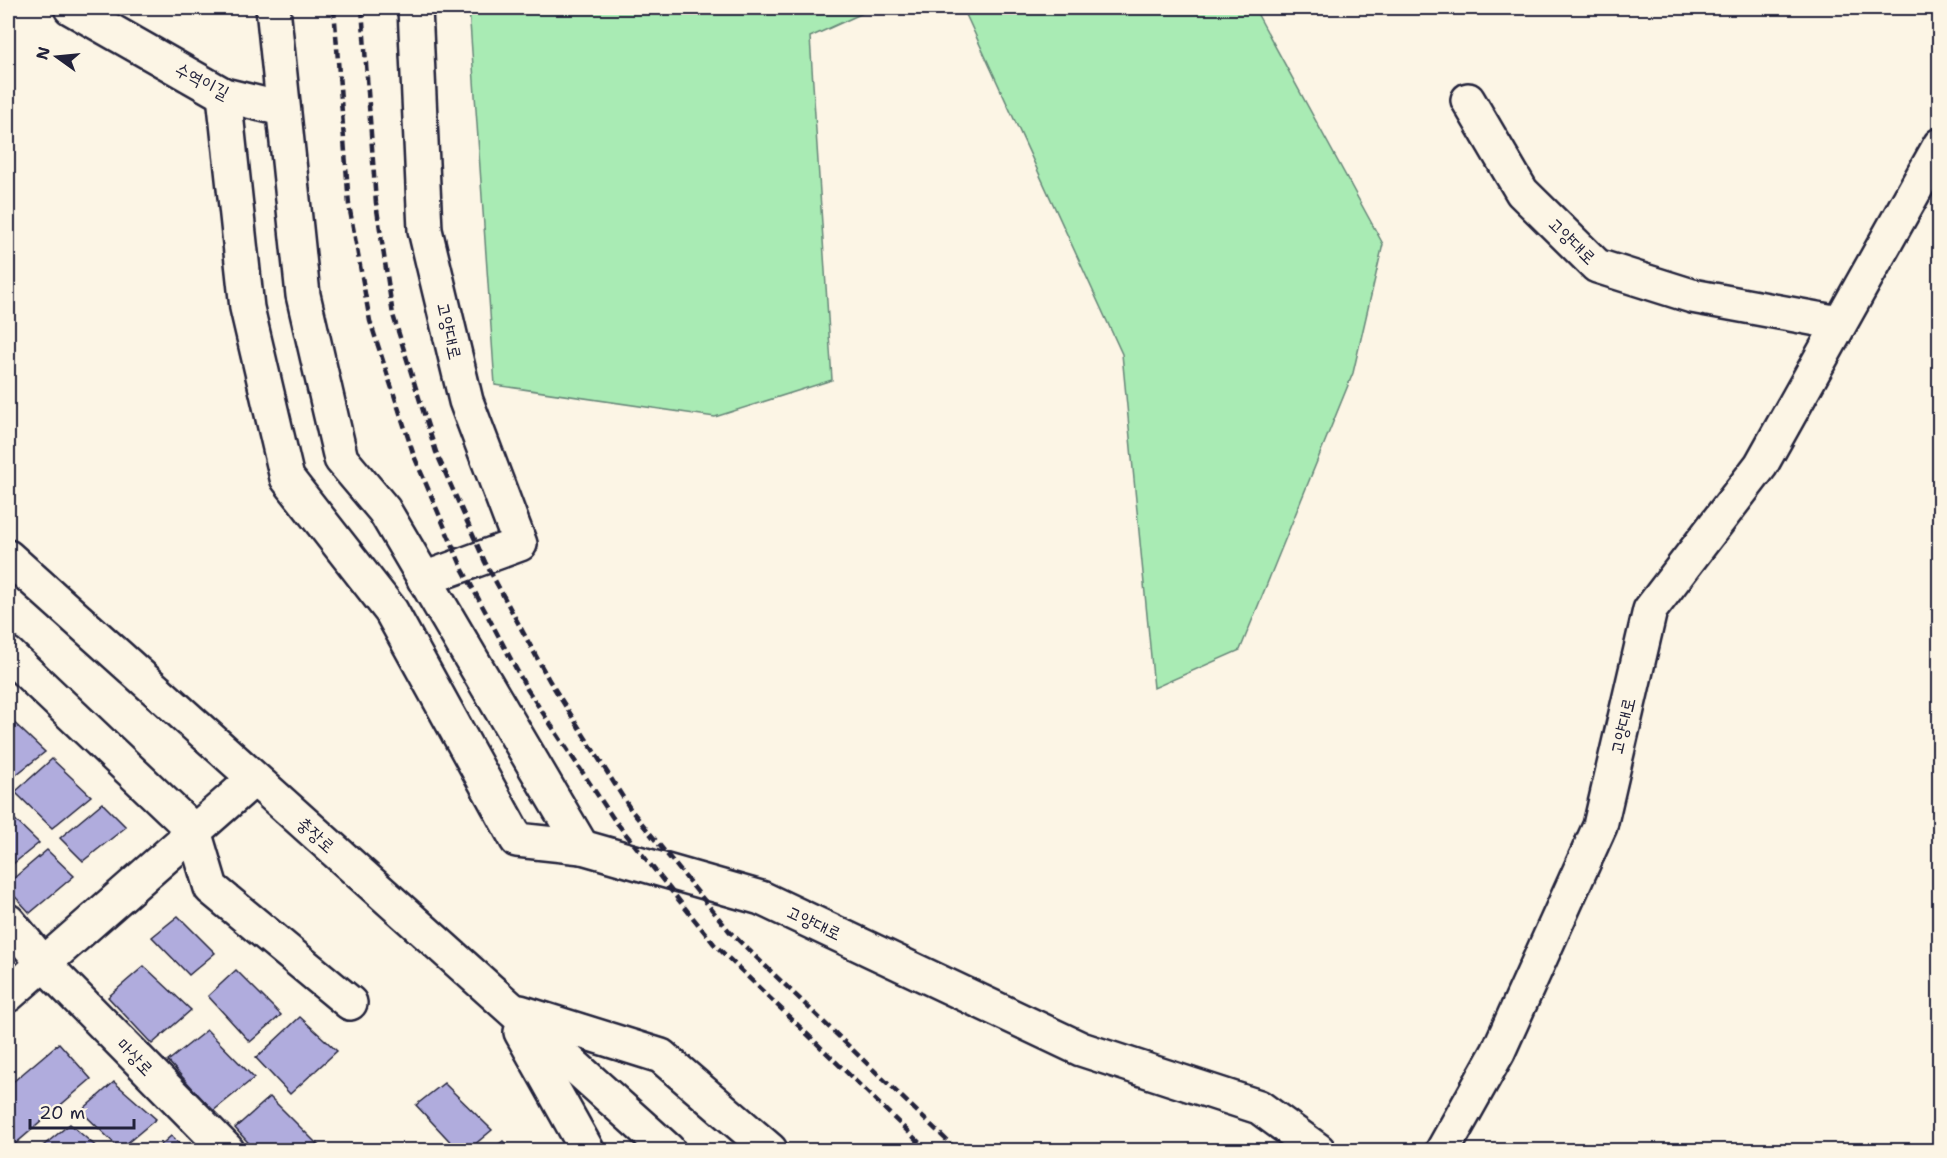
<svg xmlns="http://www.w3.org/2000/svg" width="1947" height="1158" font-family="'Shantell Sans','Poor Story',sans-serif">
<style>
.green{fill:#a9ebb4;stroke:#668678;stroke-width:1.5}
.building{fill:#b0acdd;stroke:#22223b;stroke-width:1.5}
.lines{fill:none;stroke-linecap:round;stroke-linejoin:round}
.minor-casing{stroke:#22223b;stroke-width:38}
.tertiary-casing{stroke:#22223b;stroke-width:38}
.primary-casing{stroke:#22223b;stroke-width:38}
.minor{stroke:#fcf5e5;stroke-width:33}
.tertiary{stroke:#fcf5e5;stroke-width:33}
.primary{stroke:#fcf5e5;stroke-width:33}
.rail{stroke:#22223b;stroke-width:4.5;stroke-dasharray:9 4.5;stroke-linecap:butt}
.labels{text-anchor:middle;dominant-baseline:central;stroke-width:5;stroke-linejoin:round;paint-order:stroke}
.street-label{font-size:18px;fill:#22223b;stroke:#fcf5e5}
</style>
<rect width="100%" height="100%" fill="#fcf5e5"/>
<filter id="ink" filterUnits="userSpaceOnUse"><feTurbulence type="fractalNoise" baseFrequency=".0167" numOctaves="2"/><feDisplacementMap in="SourceGraphic" scale="12" xChannelSelector="R" yChannelSelector="G"/><feConvolveMatrix kernelMatrix="1 2 1 2 8 2 1 2 1" color-interpolation-filters="sRGB"/></filter>
<g filter="url(#ink)">
<!-- green -->
<g class="green">
<polygon points="469,8 874,8 810,37 832,380 715,417 495,385"/>
<polygon points="963,8 1265,8 1258,15 1383,244 1353,373 1240,650 1154,688 1122,354"/>
</g>
<!-- building -->
<g class="building">
<polygon points="8,717 45,752 8,781"/>
<polygon points="52,759 91,796 52,828 15,792"/>
<polygon points="102,803 126,827 83,861 60,838"/>
<polygon points="8,813 39,843 8,868"/>
<polygon points="47,850 74,876 30,913 8,889 8,883"/>
<polygon points="178,916 215,953 189,975 152,937"/>
<polygon points="144,966 191,1010 152,1044 108,997"/>
<polygon points="236,970 281,1015 250,1042 208,996"/>
<polygon points="300,1017 337,1051 290,1094 256,1058"/>
<polygon points="207,1030 254,1078 213,1111 168,1061"/>
<polygon points="59,1043 91,1079 8,1150 8,1086"/>
<polygon points="114,1082 156,1119 120,1149 81,1111"/>
<polygon points="444,1083 492,1130 468,1150 458,1150 416,1105"/>
<polygon points="270,1097 323,1150 255,1150 235,1128"/>
<polygon points="70,1124 100,1150 38,1150"/>
<polygon points="171,1136 186,1150 155,1150"/>
<polygon points="503,1141 512,1150 491,1150"/>
</g>
<g class="lines">
<defs>
<g id="minor">
<polyline points="71,8 224,95 282,109"/>
<polyline points="273,8 303,295 341,459 384,510 582,847"/>
<polyline points="415,8 425,230 466,401 520,544 424,579"/>
<polyline points="224,95 247,308 287,478 391,611 517,840 582,847 761,898 1081,1049 1259,1107 1318,1150"/>
<polyline points="1468,100 1522,192 1597,266 1692,296 1839,323"/>
<polyline points="8,654 194,831 211,888 350,1003"/>
<polyline points="8,921 43,963 227,1150"/>
<polyline points="1443,1150 1498,1052 1600,826 1650,610 1761,465 1940,145"/>
</g>
<polyline id="tertiary" points="8,995 254,779"/>
<g id="primary">
<polyline points="8,557 668,1150"/>
<polyline points="520,1012 661,1056 770,1150"/>
<polyline points="521,1032 587,1150"/>
</g>
</defs>
<!-- minor casing -->
<use href="#minor" class="minor-casing"/>
<!-- tertiary casing -->
<use href="#tertiary" class="tertiary-casing"/>
<!-- primary casing -->
<use href="#primary" class="primary-casing"/>
<!-- minor -->
<use href="#minor" class="minor"/>
<!-- tertiary -->
<use href="#tertiary" class="tertiary"/>
<!-- primary -->
<use href="#primary" class="primary"/>
<!-- rail -->
<g class="rail">
<polyline points="334,8 349,205 370,321 414,456 463,570 527,689 613,818 714,944 927,1150"/>
<polyline points="362,8 376,203 393,315 436,452 485,562 549,680 631,810 730,932 957,1150"/>
</g>
</g>
</g>
<g class="labels">
<!-- street labels -->
<g class="street-label">
<text transform="translate(202 81) rotate(27)">수역이길</text>
<text transform="translate(1572 241) rotate(44)">고양대로</text>
<text transform="translate(449 331) rotate(77)">고양대로</text>
<text transform="translate(1623 726) rotate(-77)">고양대로</text>
<text transform="translate(316 835) rotate(42)">충장로</text>
<text transform="translate(814 923) rotate(25)">고양대로</text>
<text transform="translate(135 1057) rotate(46)">마상로</text>
</g>
</g>
<!-- margin -->
<rect width="1947" height="1158" fill="none" stroke="#fcf5e5" stroke-width="30"/>
<rect x="15" y="15" width="1917" height="1128" fill="none" stroke="#22223b" stroke-width="2" filter="url(#ink)"/>
<!-- north arrow -->
<g transform="translate(57 57) rotate(285)" stroke="#fcf5e5" stroke-width="4.5" paint-order="stroke">
<path d="M0-4.5L10 22L0 15L-10 22Z" fill="#22223b"/>
<text y="-9" font-size="16" font-weight="bold" text-anchor="middle" fill="#22223b">N</text>
</g>
<!-- scale -->
<path d="M30 1119v9h104v-9" fill="none" stroke="#22223b" stroke-width="3"/>
<text x="39" y="1119" font-size="18" fill="#22223b" stroke="#fcf5e5" stroke-width="4.5" paint-order="stroke">20 m</text>
</svg>
